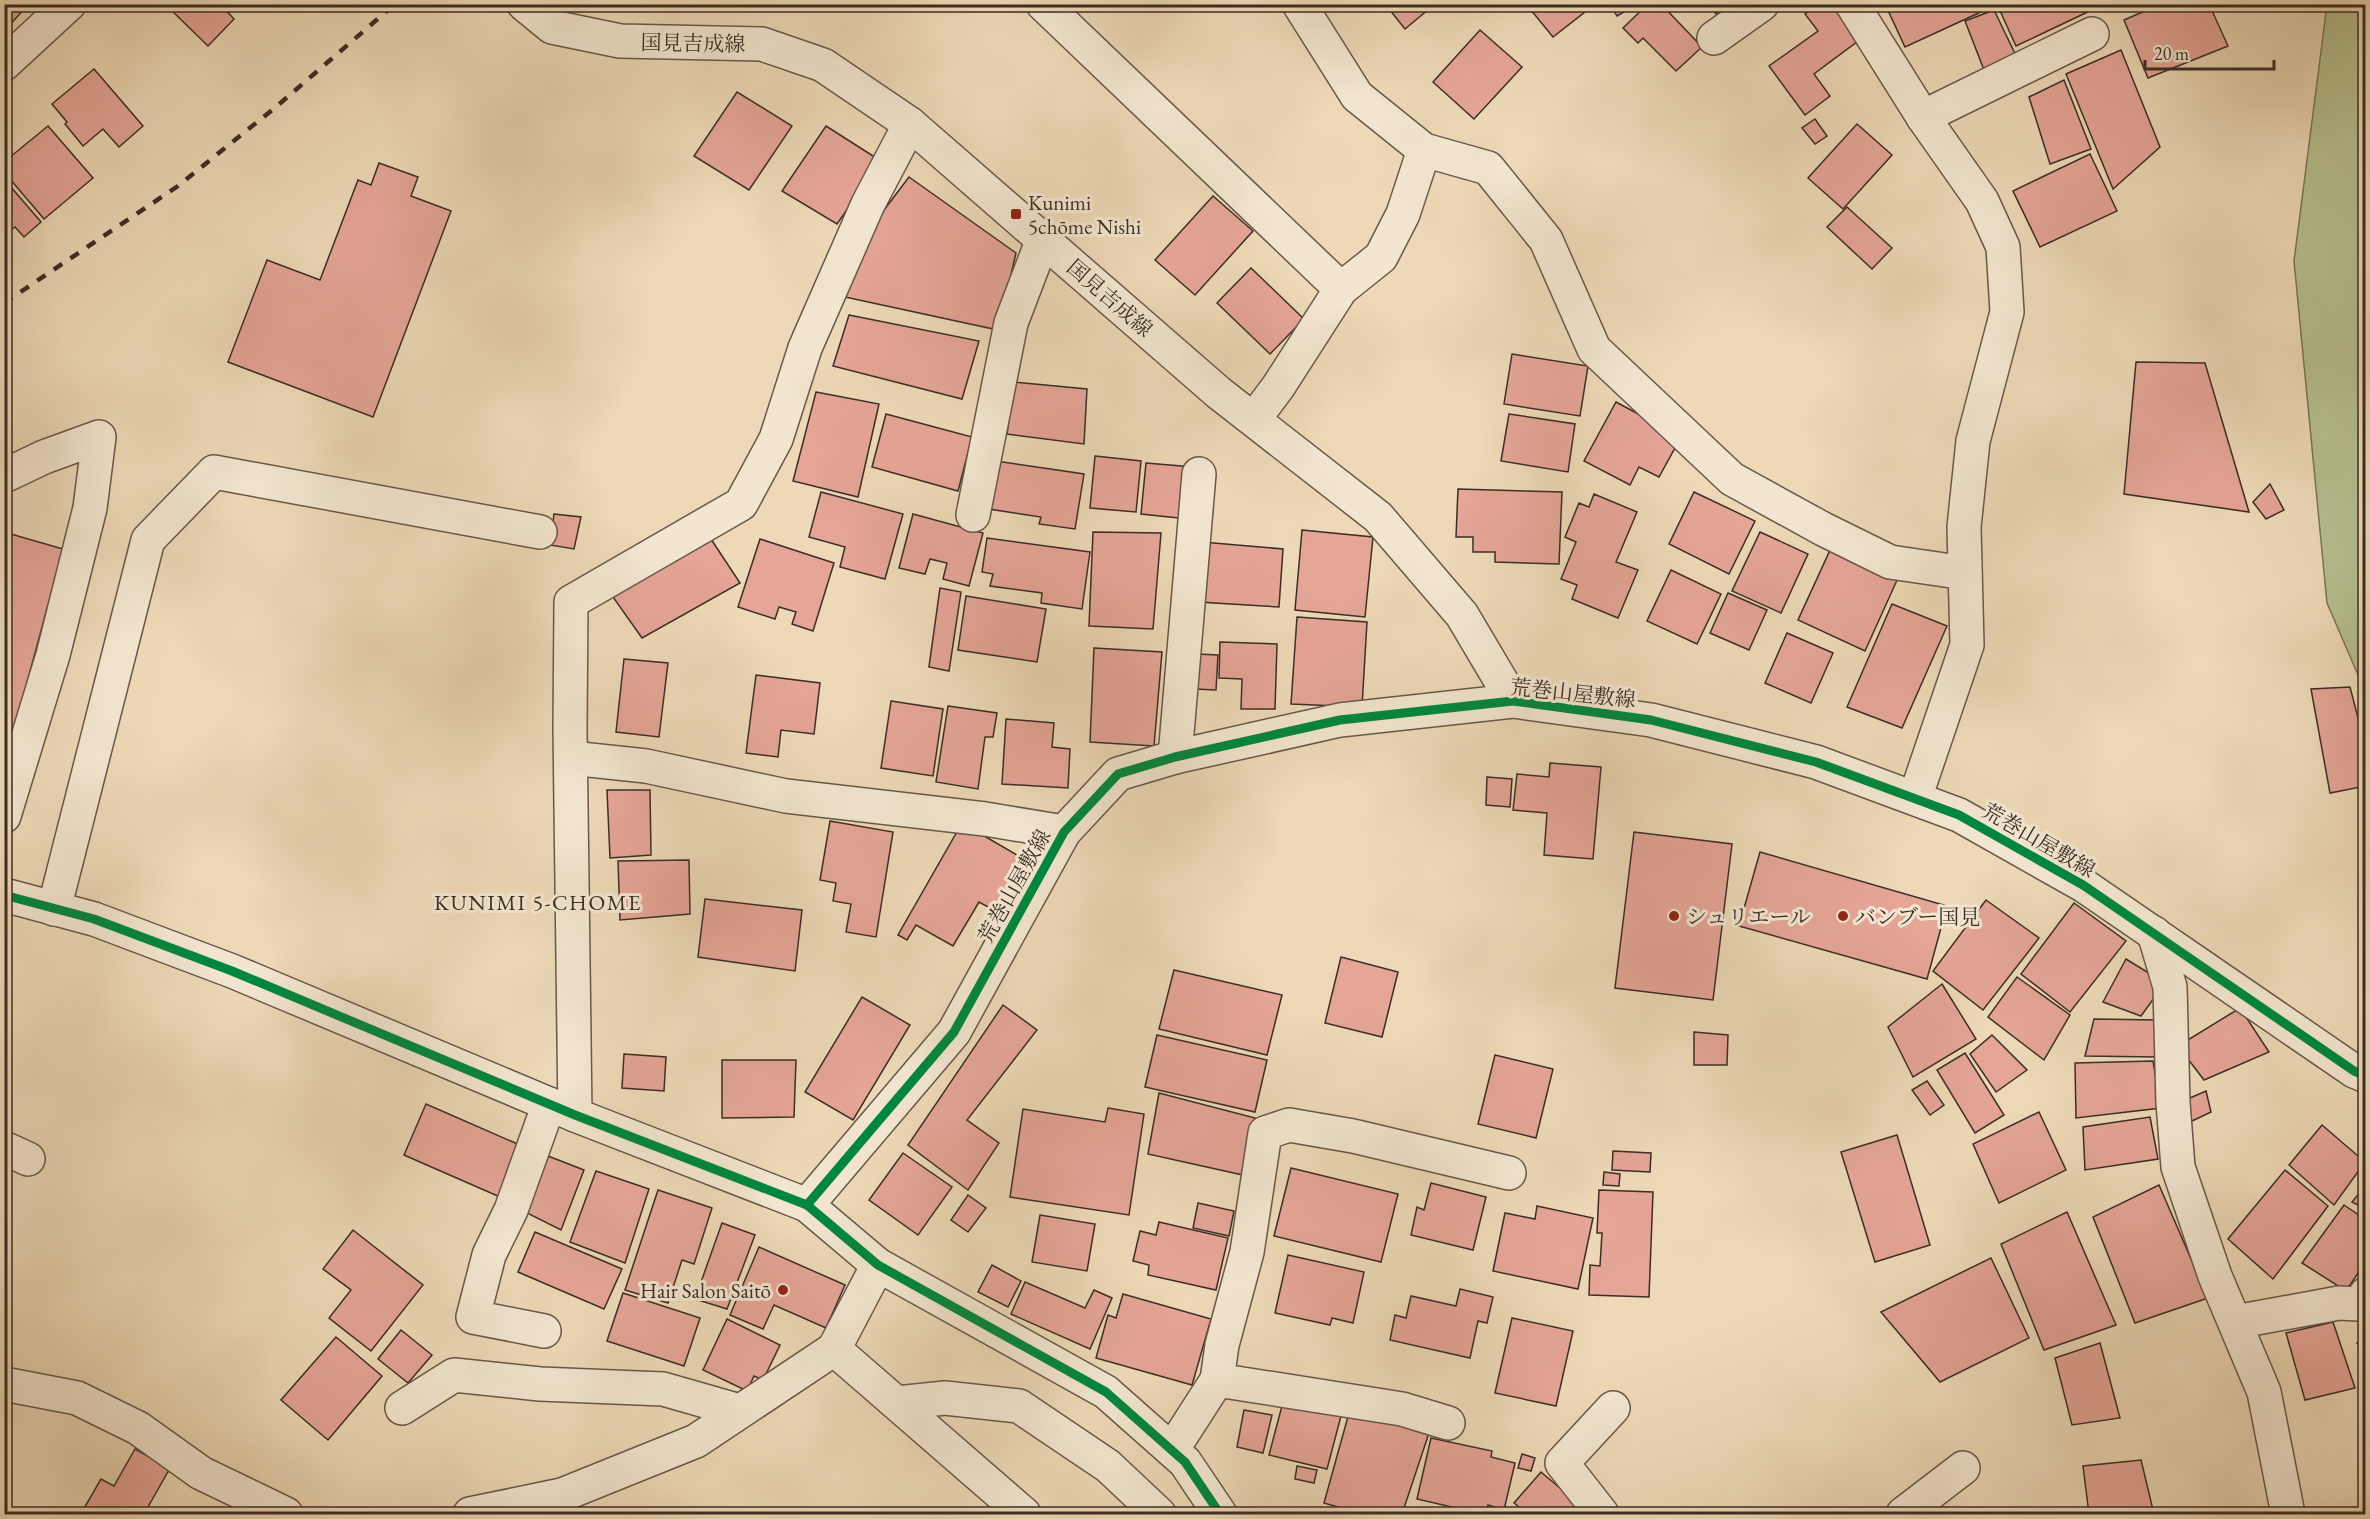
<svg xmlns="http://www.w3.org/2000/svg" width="2370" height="1519" font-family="'EB Garamond','Noto Serif JP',serif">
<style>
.green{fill:#b7bf8f;stroke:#7a765a;stroke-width:1.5}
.building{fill:#e5a597;stroke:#3c2d25;stroke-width:1.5}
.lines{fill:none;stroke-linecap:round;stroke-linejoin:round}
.minor-casing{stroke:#68584a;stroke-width:36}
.minor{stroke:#f3e6d0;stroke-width:33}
.rail{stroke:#3c2d25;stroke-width:4.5;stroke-dasharray:10 10;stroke-linecap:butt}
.cycleway-casing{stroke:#f3e6d0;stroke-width:13}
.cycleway{stroke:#00873e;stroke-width:9}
.poi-dot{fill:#8f2418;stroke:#f3e6d0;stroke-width:2}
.labels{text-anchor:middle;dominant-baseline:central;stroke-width:6;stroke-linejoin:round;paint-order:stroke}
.street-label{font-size:21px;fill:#3c2d25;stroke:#f3e6d0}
.poi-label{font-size:21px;fill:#3c2d25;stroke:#f3e6d0;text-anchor:start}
.neighbourhood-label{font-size:22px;letter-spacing:1.5px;fill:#3c2d25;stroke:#f3e6d0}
</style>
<rect width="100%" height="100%" fill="#edd9b7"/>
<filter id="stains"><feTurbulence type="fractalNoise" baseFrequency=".00333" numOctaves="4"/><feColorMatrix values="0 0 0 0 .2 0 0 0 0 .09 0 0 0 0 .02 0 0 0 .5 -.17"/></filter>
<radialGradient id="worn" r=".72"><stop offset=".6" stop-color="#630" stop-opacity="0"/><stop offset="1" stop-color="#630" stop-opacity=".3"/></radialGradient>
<!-- green -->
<polygon class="green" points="2327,5 2365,5 2365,691 2327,603 2294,261"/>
<!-- building -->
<g class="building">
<polygon points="4,4 29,4 4,31"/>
<polygon points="165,4 220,4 234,19 208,46"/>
<polygon points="1385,4 1435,4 1405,29"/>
<polygon points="1526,4 1587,4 1590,8 1553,37"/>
<polygon points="1610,4 1638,4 1617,16"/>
<polygon points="1648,4 1661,4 1702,47 1676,71 1643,38 1638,43 1623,28"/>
<polygon points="1709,4 1728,4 1716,14"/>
<polygon points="1818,4 1831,4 1858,41 1814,74 1830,96 1805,115 1769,66 1818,31 1805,14"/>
<polygon points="1885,4 1980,4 1983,11 1905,47"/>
<polygon points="1997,4 2092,4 2094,9 2016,46"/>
<polygon points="2108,4 2124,4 2111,9"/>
<polygon points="2161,4 2209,4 2228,46 2148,78 2124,20"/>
<polygon points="1994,10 2021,66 1986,75 1965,21"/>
<polygon points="1480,30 1522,67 1474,119 1433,82"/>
<polygon points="2121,50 2160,147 2113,189 2066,74"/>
<polygon points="94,69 143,126 119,147 103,129 83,146 65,124 67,122 52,104"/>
<polygon points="2064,80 2091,149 2050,164 2029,97"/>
<polygon points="737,92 792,126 749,190 694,156"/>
<polygon points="1815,119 1827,136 1815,144 1802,128"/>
<polygon points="1857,124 1892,155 1843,209 1808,178"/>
<polygon points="48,126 93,178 44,219 4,172 4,162"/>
<polygon points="826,126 881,161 837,224 782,191"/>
<polygon points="2090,154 2117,211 2040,247 2013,191"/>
<polygon points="379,163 418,177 411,196 451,211 373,417 228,362 267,260 320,280 358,180 371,185"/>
<polygon points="909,177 1016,253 998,330 845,297 881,214"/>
<polygon points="4,179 41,222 24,237 15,227 4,235"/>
<polygon points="1213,196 1253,231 1195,295 1155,260"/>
<polygon points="1847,207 1892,248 1872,269 1827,227"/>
<polygon points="1251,268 1304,319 1270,354 1217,303"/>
<polygon points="849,315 979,341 962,399 833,366"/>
<polygon points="1512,354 1588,366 1580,416 1504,404"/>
<polygon points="2136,362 2205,363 2249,512 2124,494"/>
<polygon points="1014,382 1087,389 1084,444 1007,434"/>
<polygon points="816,392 879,404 858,497 793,481"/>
<polygon points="1616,402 1681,437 1659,477 1639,467 1630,485 1584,461"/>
<polygon points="886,414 972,437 958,491 872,467"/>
<polygon points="1509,414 1575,424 1568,472 1501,461"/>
<polygon points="1095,456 1141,461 1136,512 1090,508"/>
<polygon points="996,461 1084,474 1075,529 1039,524 1041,517 989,509"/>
<polygon points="1146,463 1193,467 1188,519 1141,514"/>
<polygon points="2270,484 2284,510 2266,519 2253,502"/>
<polygon points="1458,489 1562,492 1559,564 1495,562 1495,552 1473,552 1473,537 1456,537"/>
<polygon points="821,492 903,514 885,579 840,567 845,547 809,537"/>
<polygon points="1694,492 1755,521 1729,574 1669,544"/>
<polygon points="1594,494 1637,512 1616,562 1638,570 1618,618 1572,599 1577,585 1561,579 1576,542 1565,537 1579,503 1589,507"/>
<polygon points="554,514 581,517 574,549 550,545"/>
<polygon points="913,514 983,533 969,586 943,579 947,563 930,559 925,574 899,568"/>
<polygon points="1302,530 1373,537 1365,617 1295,610"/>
<polygon points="4,532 63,549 13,735 4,733"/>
<polygon points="1093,532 1161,533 1153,629 1089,626"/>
<polygon points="1760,532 1808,554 1781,613 1732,591"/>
<polygon points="707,533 740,583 642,638 613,597"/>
<polygon points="987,538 1090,552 1082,609 1041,603 1042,593 990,586 993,574 982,572"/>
<polygon points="760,539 834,563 813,631 792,624 796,612 779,607 775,619 738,607"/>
<polygon points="1202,542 1283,549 1279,607 1198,602"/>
<polygon points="1831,548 1898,578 1865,651 1798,620"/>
<polygon points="1671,570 1721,594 1697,644 1647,621"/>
<polygon points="940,588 961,592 949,671 929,667"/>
<polygon points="1728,593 1767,610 1749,650 1710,633"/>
<polygon points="966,596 1046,609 1037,662 958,650"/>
<polygon points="1892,604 1947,626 1902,728 1847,707"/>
<polygon points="1297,617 1367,622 1362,707 1291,704"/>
<polygon points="1787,633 1833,653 1811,703 1765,683"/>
<polygon points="1220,642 1277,644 1275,709 1241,709 1242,679 1219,678"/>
<polygon points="1094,648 1162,652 1154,746 1090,742"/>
<polygon points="1197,654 1218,655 1216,690 1194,689"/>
<polygon points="624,659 668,663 659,737 616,732"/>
<polygon points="756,675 820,683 814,734 781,730 778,757 746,753"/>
<polygon points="2350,687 2366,749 2366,786 2330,793 2311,689"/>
<polygon points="891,701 943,709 933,776 881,768"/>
<polygon points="948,706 997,713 993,737 985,737 978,789 936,782"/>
<polygon points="1006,719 1054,723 1052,747 1070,749 1068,788 1002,784"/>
<polygon points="1550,763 1601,767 1593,859 1544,855 1547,813 1513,810 1517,774 1549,777"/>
<polygon points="1487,777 1512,779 1510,807 1486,805"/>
<polygon points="607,790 650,790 651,855 610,858"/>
<polygon points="830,821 893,832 876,937 846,932 851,904 833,901 836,883 820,880"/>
<polygon points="962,823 1029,862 999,913 979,902 953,946 916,925 907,940 898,935"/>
<polygon points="1634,832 1732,844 1713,1000 1615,988"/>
<polygon points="1760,852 1947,906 1927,979 1739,926"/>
<polygon points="689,860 690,914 620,920 618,861"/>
<polygon points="705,899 802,910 795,971 698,957"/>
<polygon points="1986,900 2039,938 1983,1010 1933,971"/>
<polygon points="2074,903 2126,941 2070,1012 2021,974"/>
<polygon points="1341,957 1398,972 1382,1037 1325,1023"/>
<polygon points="2126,959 2165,983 2141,1016 2103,1002"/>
<polygon points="1174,970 1282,995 1267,1055 1159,1029"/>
<polygon points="2017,977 2070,1015 2044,1060 1988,1017"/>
<polygon points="1942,984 1976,1039 1913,1077 1888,1027"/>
<polygon points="862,997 910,1025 853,1120 805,1092"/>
<polygon points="1003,1005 1037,1030 967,1120 999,1143 968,1190 908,1145"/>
<polygon points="2240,1008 2269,1052 2204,1080 2178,1046"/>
<polygon points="2094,1019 2159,1020 2158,1057 2085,1056"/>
<polygon points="1694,1032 1728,1035 1727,1065 1694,1065"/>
<polygon points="1157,1035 1267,1060 1255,1112 1145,1087"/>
<polygon points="1992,1035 2027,1070 1996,1092 1970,1054"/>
<polygon points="1965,1053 2004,1115 1975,1133 1937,1070"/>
<polygon points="624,1054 666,1057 664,1091 622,1088"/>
<polygon points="1495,1055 1553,1069 1536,1138 1478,1124"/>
<polygon points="722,1060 796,1060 794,1117 722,1118"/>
<polygon points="2153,1061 2161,1108 2076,1118 2075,1063"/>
<polygon points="1927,1081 1944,1105 1930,1115 1912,1090"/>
<polygon points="2206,1091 2211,1112 2190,1122 2183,1101"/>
<polygon points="1159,1093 1255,1118 1243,1175 1148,1154"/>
<polygon points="426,1104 522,1146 500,1197 404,1155"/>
<polygon points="1108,1108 1144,1114 1129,1215 1010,1197 1023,1109 1105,1122"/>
<polygon points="2039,1112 2066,1170 1999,1203 1973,1144"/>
<polygon points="2150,1117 2158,1159 2085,1170 2083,1127"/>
<polygon points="2322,1125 2365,1162 2334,1205 2289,1165"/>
<polygon points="1897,1135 1930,1245 1875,1262 1841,1152"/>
<polygon points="1613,1151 1651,1153 1650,1172 1612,1170"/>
<polygon points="903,1153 952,1187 918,1235 869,1200"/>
<polygon points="548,1156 584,1170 561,1230 525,1212"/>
<polygon points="1291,1168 1398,1194 1381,1262 1274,1236"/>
<polygon points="2285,1170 2328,1206 2273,1279 2228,1239"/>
<polygon points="596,1171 649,1189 625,1263 570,1242"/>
<polygon points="1604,1172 1620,1174 1619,1186 1603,1185"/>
<polygon points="1431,1183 1486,1197 1473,1250 1411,1235 1417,1207 1424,1210"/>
<polygon points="2159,1185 2208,1298 2135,1323 2093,1217"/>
<polygon points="2366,1185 2366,1209 2352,1202"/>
<polygon points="658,1190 712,1208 694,1264 682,1260 668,1303 625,1290"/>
<polygon points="1599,1190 1653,1192 1649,1297 1589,1295 1590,1265 1600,1266 1602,1233 1597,1233"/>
<polygon points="968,1195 986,1208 968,1232 951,1220"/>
<polygon points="1198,1203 1234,1211 1229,1236 1193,1228"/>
<polygon points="2344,1205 2366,1220 2366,1261 2346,1291 2302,1263"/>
<polygon points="1537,1206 1593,1218 1578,1289 1493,1271 1505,1213 1535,1219"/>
<polygon points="2067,1212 2116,1325 2044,1350 2001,1244"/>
<polygon points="1040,1215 1095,1224 1087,1271 1032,1262"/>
<polygon points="1159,1222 1228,1238 1216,1290 1148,1275 1149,1265 1133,1261 1140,1231 1156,1235"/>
<polygon points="722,1223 755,1235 727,1309 695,1299"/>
<polygon points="353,1230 423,1285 371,1351 329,1318 351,1290 323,1269"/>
<polygon points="535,1232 622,1269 604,1309 518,1272"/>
<polygon points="759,1247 845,1285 826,1328 774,1305 763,1329 730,1315"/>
<polygon points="1288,1255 1364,1272 1353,1323 1332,1318 1330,1325 1275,1313"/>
<polygon points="1991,1258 2029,1338 1940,1382 1881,1312"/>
<polygon points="992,1265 1021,1281 1008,1307 978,1292"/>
<polygon points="1025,1282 1085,1308 1094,1290 1112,1298 1090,1349 1011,1314"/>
<polygon points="1460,1289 1493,1297 1487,1323 1478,1321 1470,1358 1390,1340 1395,1315 1406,1318 1411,1296 1456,1306"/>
<polygon points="623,1293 700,1318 684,1366 607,1341"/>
<polygon points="1123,1294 1211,1319 1192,1385 1096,1358 1108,1315 1116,1318"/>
<polygon points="1512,1318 1573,1331 1556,1406 1495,1393"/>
<polygon points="727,1319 780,1345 763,1380 754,1376 747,1391 703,1370"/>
<polygon points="2333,1322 2355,1388 2305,1400 2286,1333"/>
<polygon points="401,1330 432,1355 408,1383 378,1359"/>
<polygon points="2366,1332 2366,1349 2357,1343"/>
<polygon points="336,1337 382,1376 328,1440 281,1400"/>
<polygon points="2100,1343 2120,1418 2072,1425 2055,1358"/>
<polygon points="1283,1402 1341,1416 1327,1469 1269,1455"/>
<polygon points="1244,1410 1272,1415 1263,1453 1237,1447"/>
<polygon points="1349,1413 1429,1433 1402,1514 1362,1514 1324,1503"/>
<polygon points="1431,1438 1492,1451 1491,1457 1515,1463 1504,1510 1488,1505 1486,1514 1482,1514 1417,1499"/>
<polygon points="135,1449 170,1468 144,1514 90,1514 83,1510 101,1479 114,1486"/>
<polygon points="1522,1454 1535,1458 1531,1471 1518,1468"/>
<polygon points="2141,1460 2154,1514 2089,1514 2083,1466"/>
<polygon points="1297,1466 1317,1470 1314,1483 1295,1479"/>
<polygon points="1541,1472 1580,1505 1572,1514 1528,1514 1514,1503"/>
<polygon points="223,1507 232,1514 216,1514"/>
<polygon points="2366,1507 2366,1514 2337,1514 2338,1508"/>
</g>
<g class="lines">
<defs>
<g id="minor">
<polyline points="524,4 552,27 620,41 762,44 823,65 910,124 1219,393 1378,517 1462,615 1513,701"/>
<polyline points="1043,4 1341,289"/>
<polyline points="1299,4 1357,96 1424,150 1488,168 1546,240 1594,349 1732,479 1823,529 1890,562 1965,573"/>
<polyline points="1852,4 1923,117 1982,201 2003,247 2007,312 1973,441 1964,527 1967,645 1915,798"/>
<polyline points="1714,38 1762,4"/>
<polyline points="4,64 69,4"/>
<polyline points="1923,117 2092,34"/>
<polyline points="1254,419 1278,387 1341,289 1381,257 1403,214 1424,150"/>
<polyline points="4,476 44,457 99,437 90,508 53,655 4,816"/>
<polyline points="973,515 1011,323 1043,239"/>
<polyline points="1175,757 1199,474"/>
<polyline points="571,758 646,766 786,796 985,819 1064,832"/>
<polyline points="4,895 94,919 232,971 575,1115 807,1205 878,1265 1106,1392 1185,1462 1220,1514"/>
<polyline points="54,909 148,540 214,472 540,532"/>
<polyline points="2154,933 2170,987 2173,1103 2178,1167 2215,1276 2264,1392 2288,1514"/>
<polyline points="575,1115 570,729 571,602 741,504 776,439 805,348 868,204 910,124"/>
<polyline points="4,1148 28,1159"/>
<polyline points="807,1205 954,1032 1064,832 1118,774 1175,757 1340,720 1513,701 1651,720 1816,762 1959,815 2083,885 2354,1071 2366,1076"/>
<polyline points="878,1265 834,1349 1024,1514"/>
<polyline points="2235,1322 2339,1303 2359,1304 2366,1294"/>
<polyline points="544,1331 473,1317 489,1255 511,1210 549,1104"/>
<polyline points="4,1384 77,1398 138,1428 201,1473 286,1514"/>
<polyline points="897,1403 945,1398 1019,1406 1108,1466 1159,1514"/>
<polyline points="402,1408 454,1375 540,1384 663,1389 740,1411"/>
<polyline points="1448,1423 1402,1409 1217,1380 1222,1345 1247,1252 1265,1133 1289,1125 1353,1136 1509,1173"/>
<polyline points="1172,1450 1217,1380"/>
<polyline points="470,1514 562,1495 696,1441 834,1349"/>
<polyline points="1602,1514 1562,1463 1613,1408"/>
<polyline points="1903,1514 1963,1468"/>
</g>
</defs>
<!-- minor casing -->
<use href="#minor" class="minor-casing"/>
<!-- minor -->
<use href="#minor" class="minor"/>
<!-- rail -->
<polyline class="rail" points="4,303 178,186 277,106 395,4"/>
<defs>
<g id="cycleway">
<polyline points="4,895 94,919 232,971 575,1115 807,1205 878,1265 1106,1392 1185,1462 1220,1514"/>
<polyline points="807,1205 954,1032 1064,832 1118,774 1175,757 1340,720 1513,701 1651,720 1816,762 1959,815 2083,885 2354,1071 2366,1076"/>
</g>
</defs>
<!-- cycleway casing -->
<use href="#cycleway" class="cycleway-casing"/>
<!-- cycleway -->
<use href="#cycleway" class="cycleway"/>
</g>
<!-- markers -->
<g class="poi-dot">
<rect x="1010" y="208" width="12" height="12" rx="3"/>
<circle cx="1674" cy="916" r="6"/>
<circle cx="1843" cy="916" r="6"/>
<circle cx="783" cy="1290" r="6"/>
</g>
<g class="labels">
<!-- street labels -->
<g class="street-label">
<text transform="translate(693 43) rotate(1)">国見吉成線</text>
<text transform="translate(1110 298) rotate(41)">国見吉成線</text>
<text transform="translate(1573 693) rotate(6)">荒巻山屋敷線</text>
<text transform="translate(2039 840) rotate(30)">荒巻山屋敷線</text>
<text transform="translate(1014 886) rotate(-61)">荒巻山屋敷線</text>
</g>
<!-- poi labels -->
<g class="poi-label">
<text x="1028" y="202">Kunimi<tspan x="1028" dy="24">5chōme Nishi</tspan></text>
<text x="1686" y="916">シュリエール</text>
<text x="1855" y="916">バンブー国見</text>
<text x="771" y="1290" text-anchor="end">Hair Salon Saitō</text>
</g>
<!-- neighbourhood labels -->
<g class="neighbourhood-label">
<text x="538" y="902">KUNIMI 5-CHOME</text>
</g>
</g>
<!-- margin -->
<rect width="2370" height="1519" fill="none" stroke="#edd9b7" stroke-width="24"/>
<rect x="6" y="6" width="2358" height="1507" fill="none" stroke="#3c2d25" stroke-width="3"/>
<rect x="12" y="12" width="2346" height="1495" fill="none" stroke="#3c2d25" stroke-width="1.5"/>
<!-- scale -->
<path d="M2145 60v9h129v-9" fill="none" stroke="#3c2d25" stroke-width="3"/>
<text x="2154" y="60" font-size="18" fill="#3c2d25" stroke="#f3e6d0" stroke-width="4.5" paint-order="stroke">20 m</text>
<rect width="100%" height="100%" filter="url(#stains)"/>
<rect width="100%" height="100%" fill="url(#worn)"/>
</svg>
